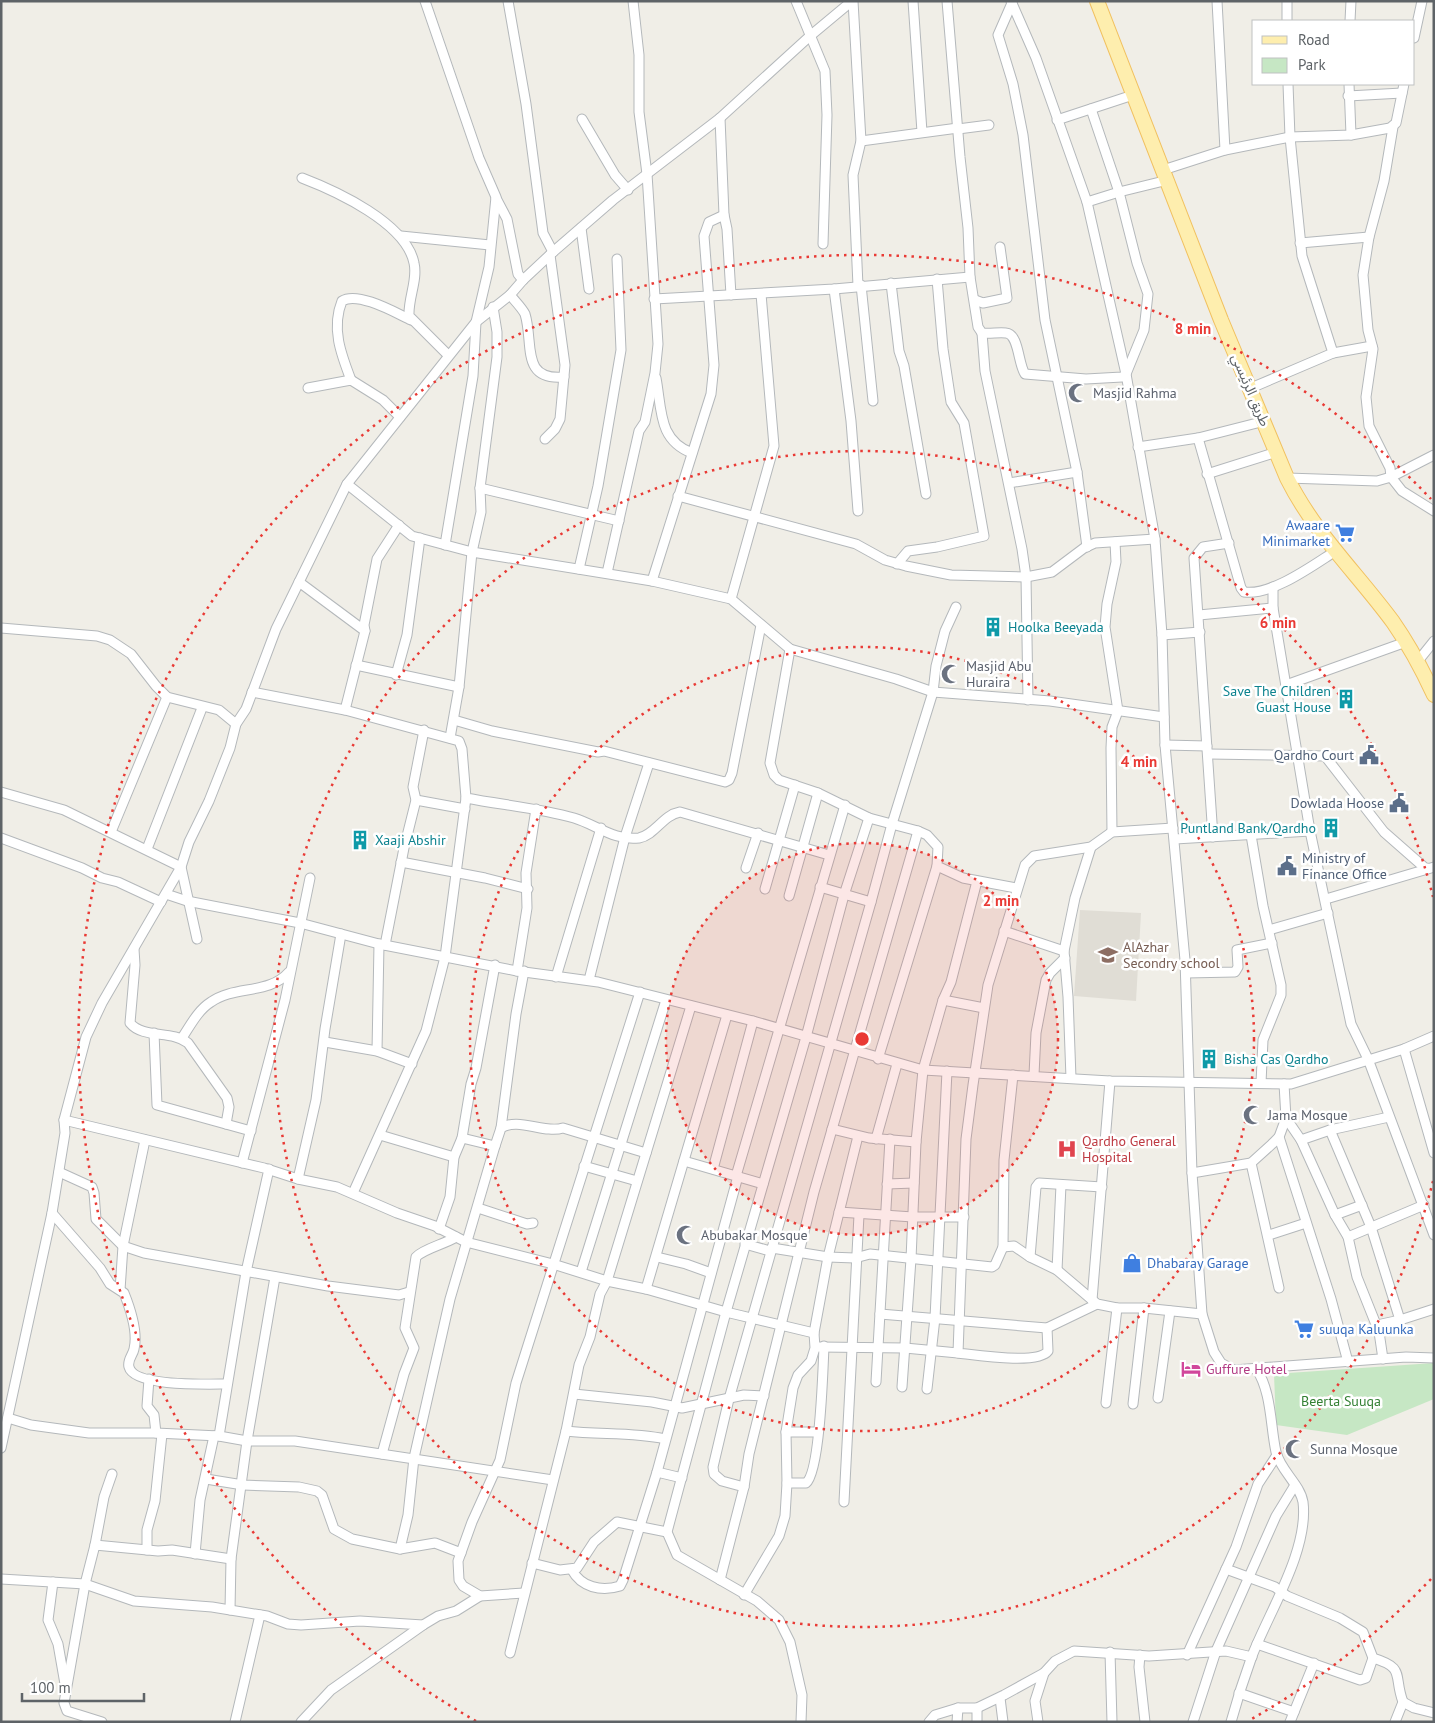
<svg xmlns="http://www.w3.org/2000/svg" width="1435" height="1723" font-family="'PT Sans','Noto Sans Arabic',sans-serif">
<style>
.education{fill:#e0ddd5}
.green{fill:#c6e7c4}
.lines{fill:none;stroke-linecap:round;stroke-linejoin:round}
.street-casing{stroke:#b4b8bb;stroke-width:11}
.primary-casing{stroke:#f1c160;stroke-width:16}
.street{stroke:#fff;stroke-width:9}
.primary{stroke:#feeeae;stroke-width:14}
.ring{fill:none;stroke:#e93a35;stroke-width:2.5;stroke-dasharray:2.5 5}
.labels{text-anchor:middle;dominant-baseline:central;stroke-width:5;stroke-linejoin:round;paint-order:stroke}
.street-label{font-size:14px;fill:#5e6367;stroke:#fff}
.worship-label{font-size:14px;fill:#5b616d;stroke:#fff;text-anchor:start}
.shop-label{font-size:14px;fill:#366cbe;stroke:#fff;text-anchor:start}
.culture-label{font-size:14px;fill:#0d838f;stroke:#fff;text-anchor:start}
.service-label{font-size:14px;fill:#4e5e75;stroke:#fff;text-anchor:end}
.education-label{font-size:14px;fill:#785e54;stroke:#fff;text-anchor:start}
.health-label{font-size:14px;fill:#be3a42;stroke:#fff;text-anchor:start}
.hotel-label{font-size:14px;fill:#b23c85;stroke:#fff;text-anchor:start}
.park-label{font-size:14px;fill:#348134;stroke:#fff}
.centre{fill:#e93a35;stroke:#fff;stroke-width:2.5}
.ring-label{font-size:15px;text-anchor:middle;font-weight:bold;fill:#e93a35;stroke:#fff;stroke-width:5;stroke-linejoin:round;paint-order:stroke}
</style>
<rect width="100%" height="100%" fill="#f0eee7"/>
<!-- education -->
<polygon class="education" points="1080,910 1141,913 1136,1001 1074,996"/>
<!-- green -->
<polygon class="green" points="1434,1363 1434,1399 1347,1435 1276,1425 1274,1374"/>
<g class="lines">
<defs>
<g id="street">
<polyline points="425,1 479,158 496,197 489,267 476,322 473,376 445,545"/>
<polyline points="508,1 526,104 543,233 553,252"/>
<polyline points="796,1 825,71 827,115 823,244"/>
<polyline points="853,1 861,141 853,175 858,286"/>
<polyline points="913,1 922,132"/>
<path d="M947 1 960 157 968 228 970 277 978 327 982 333C990 334 999 332 1006 333 1019 334 1018 364 1025 374L1086 379 1122 377 1126 374 1144 330 1148 294 1137 263 1119 192 1168 180"/>
<polyline points="1011,1 1036,58 1087,202 1126,374 1155,539 1162,635 1165,745 1185,960 1192,1173 1202,1314 1214,1352 1221,1363 1234,1370 1406,1357 1434,1358"/>
<polyline points="1217,1 1225,150"/>
<polyline points="1287,1 1287,21"/>
<polyline points="1012,3 998,35 1013,84 1023,135 1045,320 1077,472 1087,547"/>
<polyline points="1350,21 1351,1"/>
<polyline points="1414,38 1422,1"/>
<polyline points="1349,84 1351,135"/>
<polyline points="1348,96 1402,93"/>
<polyline points="720,118 724,215 727,229 731,295"/>
<polyline points="582,119 615,175 628,190"/>
<polyline points="1057,120 1133,95"/>
<polyline points="1393,127 1384,181 1369,237 1363,275 1368,330 1373,349 1366,397 1369,426 1390,468 1391,477 1434,455"/>
<polyline points="958,129 989,125"/>
<polyline points="861,141 958,128"/>
<polyline points="1163,170 1225,150 1290,137 1351,135 1390,128 1396,123 1404,84"/>
<path d="M302 178C336 191 406 223 414 263 418 280 408 298 409 316L448 355"/>
<polyline points="496,198 507,219 518,274 523,280"/>
<polyline points="1087,202 1119,192 1091,109"/>
<polyline points="581,228 589,289"/>
<polyline points="401,236 490,245"/>
<polyline points="1300,243 1369,237"/>
<polyline points="891,283 899,351 904,366 926,494"/>
<polyline points="861,285 873,401"/>
<polyline points="834,289 851,421 858,511"/>
<path d="M510 295C515 301 522 308 525 314 534 343 520 381 564 377"/>
<polyline points="654,299 834,289 970,277"/>
<polyline points="975,300 983,303 1007,298 1000,247"/>
<polyline points="982,333 985,371 1022,549 1026,577 1028,700"/>
<polyline points="1333,353 1372,346"/>
<path d="M656 378C662 410 658 440 692 453"/>
<path d="M351 380C341 354 331 328 342 301 358 291 396 313 411 320"/>
<polyline points="308,388 351,380 383,400 400,417"/>
<polyline points="1251,388 1333,353 1302,256 1290,137 1288,84"/>
<path d="M1198 438 1241 588 1244 592C1271 596 1312 566 1334 552"/>
<polyline points="545,439 555,429 560,419 565,365 550,255"/>
<polyline points="1138,447 1198,438 1265,421"/>
<polyline points="1207,474 1277,452"/>
<polyline points="1287,478 1377,481 1391,477 1402,491 1434,511"/>
<polyline points="1009,483 1077,472"/>
<polyline points="347,484 412,536 472,552 652,581 731,599 790,649 896,679 933,692 1050,701 1164,717"/>
<polyline points="480,488 619,521"/>
<polyline points="678,496 856,544 885,560 906,566 951,575 1026,577 1052,572 1084,548 1095,543 1155,539"/>
<polyline points="897,564 908,551 937,547 984,536 964,423 951,402 943,349 937,279"/>
<polyline points="579,569 598,486 621,350 617,259"/>
<polyline points="607,573 639,431 645,422 655,373 658,344 647,174 639,112 639,55 633,1"/>
<polyline points="652,581 711,394 714,365 704,236 709,222 724,215"/>
<polyline points="299,582 365,631"/>
<polyline points="1273,587 1273,608 1310,831 1351,1024 1368,1059 1434,1235"/>
<polyline points="731,599 774,446 761,294"/>
<polyline points="1199,615 1273,608"/>
<polyline points="1,628 97,636 110,640 131,654 156,686 167,697 219,710 236,724"/>
<polyline points="1162,635 1200,632"/>
<polyline points="790,649 770,763 774,775 779,780 818,793 869,818 918,831 927,835 938,847 937,866 963,878 1016,888"/>
<polyline points="1418,661 1434,641"/>
<polyline points="356,665 459,687"/>
<polyline points="396,675 407,635 420,538"/>
<polyline points="1286,685 1406,642"/>
<path d="M252 692 345 710 459 741 462 749 466 798C502 805 539 808 574 818 597 825 614 841 639 838 655 835 663 815 680 812L829 855"/>
<polyline points="345,710 365,631 364,625 377,559 399,525"/>
<polyline points="454,720 492,731 598,752 604,751 725,782 729,780 732,773 761,625"/>
<polyline points="450,738 459,687 472,552 481,512 480,488 497,357 497,332 493,307"/>
<polyline points="1165,745 1207,746"/>
<polyline points="1209,754 1325,756 1384,832 1425,868 1427,868"/>
<polyline points="1,792 64,810 181,867 197,939"/>
<polyline points="416,800 465,809"/>
<polyline points="111,832 167,697"/>
<polyline points="1112,832 1111,748 1112,727 1118,711 1105,627 1107,604 1116,562 1115,542"/>
<polyline points="1251,835 1263,906 1281,985 1281,995 1263,1040 1261,1083"/>
<polyline points="1213,837 1194,558 1203,547 1229,543"/>
<polyline points="1,838 82,868 102,878 118,882 161,902"/>
<polyline points="1175,839 1310,831"/>
<polyline points="147,849 202,708"/>
<polyline points="401,862 485,878 528,889"/>
<polyline points="746,868 758,833"/>
<polyline points="820,887 871,902"/>
<polyline points="765,889 795,785"/>
<polyline points="166,894 187,901 300,923 379,944 517,971 598,982 753,1021 923,1070 1110,1081 1291,1084 1404,1049 1434,1036"/>
<polyline points="789,896 818,793"/>
<polyline points="1326,899 1434,867"/>
<polyline points="1269,930 1328,913"/>
<polyline points="1004,931 1064,951"/>
<polyline points="385,945 404,848 416,800 413,787 424,730"/>
<path d="M134 949 135 965 130 1023C143 1039 172 1030 188 1043L227 1098 229 1107 226 1124"/>
<polyline points="517,971 527,908 526,873 536,809"/>
<polyline points="1186,973 1235,972 1238,967 1237,950 1272,943"/>
<polyline points="556,977 601,828"/>
<polyline points="589,980 625,837 649,763"/>
<polyline points="943,1000 984,1008"/>
<polyline points="154,1033 157,1105 251,1131"/>
<path d="M182 1038C190 1026 198 1010 211 1002 235 985 269 995 289 972"/>
<polyline points="325,1042 377,1051 412,1064"/>
<polyline points="1404,1049 1434,1153"/>
<polyline points="377,1051 379,944"/>
<polyline points="878,1059 937,866"/>
<polyline points="1034,1075 1036,1033 1046,980 1050,973 1065,958"/>
<polyline points="1071,1078 1068,997 1064,951 1075,898 1091,847"/>
<polyline points="1286,1118 1301,1140 1335,1215 1348,1237 1357,1277 1379,1332 1383,1359"/>
<polyline points="64,1120 264,1168 298,1179 337,1187 397,1213 435,1226 466,1242 553,1264 607,1281 646,1289 726,1312 814,1333"/>
<polyline points="501,1128 516,1014 524,971"/>
<polyline points="832,1129 869,1138 916,1142"/>
<polyline points="1330,1130 1371,1227 1400,1320"/>
<polyline points="380,1135 454,1157"/>
<polyline points="1279,1137 1331,1299 1348,1362"/>
<polyline points="876,1139 897,1064"/>
<polyline points="1301,1140 1330,1130 1389,1117"/>
<path d="M495 1146 501 1128C518 1117 544 1134 563 1128L646 1153"/>
<polyline points="684,1161 763,1184"/>
<polyline points="242,1163 285,1000 310,878"/>
<polyline points="1251,1163 1279,1288"/>
<polyline points="584,1166 637,1181"/>
<polyline points="713,1169 753,1021"/>
<polyline points="59,1172 92,1187 94,1193 96,1219 123,1246 144,1253 328,1286 399,1295 409,1292"/>
<polyline points="1192,1173 1251,1163 1272,1144 1279,1137 1286,1118 1284,1084"/>
<polyline points="736,1176 845,805"/>
<polyline points="298,1179 316,1100 325,1029 341,934"/>
<polyline points="887,1184 914,1183"/>
<polyline points="353,1193 426,1031 445,957 466,798"/>
<polyline points="478,1208 527,1224 533,1223"/>
<polyline points="839,1212 913,1217 964,1217"/>
<path d="M52 1213 100 1268 110 1284 124 1293C130 1308 138 1333 134 1349 133 1355 127 1360 129 1367 134 1387 209 1384 227 1384"/>
<polyline points="1335,1215 1362,1205"/>
<polyline points="439,1229 450,1197 454,1157 462,1138 471,1084 476,1068 495,965"/>
<polyline points="1269,1235 1306,1223"/>
<polyline points="1348,1237 1424,1205"/>
<polyline points="745,1244 770,1251"/>
<polyline points="1003,1247 1014,1246 1030,1257 1057,1270 1097,1304 1117,1308 1144,1308 1202,1314"/>
<polyline points="772,1248 828,1257 855,1258 870,1254 992,1267 995,1265 1003,1247 1004,1160 1013,1075"/>
<polyline points="657,1257 686,1264 711,1273"/>
<polyline points="1030,1257 1036,1187 1039,1183 1102,1187"/>
<polyline points="1057,1270 1061,1185"/>
<polyline points="581,1272 666,1000"/>
<polyline points="646,1289 727,1015"/>
<polyline points="120,1290 123,1246 145,1140"/>
<polyline points="1092,1300 1110,1081"/>
<polyline points="880,1314 1047,1328 1097,1304"/>
<polyline points="1377,1325 1400,1320 1434,1309"/>
<path d="M1047 1328 1048 1351C1038 1365 976 1355 958 1353L966 1139 973 1085 988 985 1025 865 1034 856 1091 847 1112 832 1173 828"/>
<polyline points="819,1347 905,1348 958,1353"/>
<polyline points="149,1379 147,1406 154,1415 156,1433"/>
<polyline points="876,1382 890,1139"/>
<polyline points="902,1387 911,1259 916,1142 923,1070 943,1000 951,982 977,881"/>
<polyline points="927,1389 935,1318 947,1071"/>
<polyline points="574,1394 652,1402 682,1408 744,1395 764,1396"/>
<polyline points="1158,1398 1170,1311"/>
<polyline points="1106,1403 1117,1308"/>
<polyline points="1133,1404 1144,1308"/>
<polyline points="8,1418 31,1425 89,1433 156,1433 219,1436 247,1441 295,1441 553,1480"/>
<path d="M566 1431C599 1435 633 1432 665 1439"/>
<polyline points="786,1432 818,1432"/>
<polyline points="219,1436 246,1272 269,1169"/>
<polyline points="1,1448 52,1213 65,1133 64,1120 86,1037 102,1003 181,867 189,842 209,801 230,748 236,724 246,709 276,629 347,484 476,322 510,295 523,280 553,252 613,200 720,118 810,36 852,1"/>
<path d="M382 1454 404 1374 414 1348 405 1328 416 1257C423 1249 445 1244 456 1237"/>
<polyline points="657,1472 682,1478"/>
<polyline points="206,1479 243,1485 299,1487 317,1491 322,1495 334,1529 352,1539 400,1549 435,1543 461,1553"/>
<path d="M787 1483H806C820 1472 823 1369 824 1346"/>
<polyline points="744,1487 749,1454 814,1192 918,831"/>
<polyline points="844,1502 859,1215"/>
<polyline points="95,1545 104,1497 112,1474"/>
<polyline points="400,1549 408,1515 414,1458 450,1299 495,1146 462,1138"/>
<polyline points="147,1550 147,1530 155,1501 162,1434"/>
<polyline points="195,1554 200,1500 214,1436"/>
<polyline points="532,1563 560,1570 577,1568 594,1542 617,1522 667,1532"/>
<path d="M1226 1569 1275 1587 1287 1596 1340 1618 1363 1632 1373 1658C1406 1668 1393 1675 1403 1702"/>
<path d="M572 1570C581 1587 601 1592 620 1586L623 1580 657 1472 738 1176"/>
<polyline points="1,1579 85,1584 134,1601 212,1607 267,1616 288,1624 301,1625 360,1621 423,1625 438,1616 456,1611 480,1596"/>
<polyline points="720,1580 744,1487 722,1481 714,1474 713,1467 729,1399 871,902 892,824 933,692 936,666 945,631 956,607"/>
<polyline points="53,1582 48,1620 58,1644 65,1684"/>
<polyline points="524,1593 480,1596 463,1586 459,1580 458,1561 472,1522 500,1460 516,1383 640,992"/>
<polyline points="744,1595 779,1536 785,1516 787,1483 786,1432 793,1388 798,1375 811,1361 815,1348 814,1333 828,1257 858,1136"/>
<polyline points="230,1610 231,1559 247,1441 275,1277"/>
<polyline points="1257,1644 1360,1680 1366,1678 1373,1658"/>
<polyline points="1110,1652 1112,1722"/>
<polyline points="510,1653 566,1431 579,1365 590,1337 600,1294 607,1281 691,1006"/>
<polyline points="1140,1655 1139,1667 1145,1722"/>
<polyline points="1187,1655 1236,1547 1258,1484 1277,1455"/>
<polyline points="1239,1693 1294,1712"/>
<polyline points="1000,1698 1003,1722"/>
<polyline points="977,1708 977,1722"/>
<polyline points="102,1722 67,1711 64,1703 85,1584 95,1545 158,1551 172,1550 231,1559"/>
<polyline points="235,1722 260,1615"/>
<polyline points="301,1722 331,1690 423,1625"/>
<polyline points="801,1722 802,1695 790,1642 779,1620 757,1601 677,1555 667,1532 726,1312 806,1037 844,895 869,818"/>
<polyline points="929,1722 935,1715 958,1708 977,1708 1004,1695 1044,1673 1055,1661 1074,1651 1149,1656 1226,1651 1252,1657"/>
<polyline points="957,1722 958,1708"/>
<polyline points="1038,1722 1035,1701 1044,1673"/>
<polyline points="1193,1722 1216,1651 1276,1516 1295,1485"/>
<path d="M1231 1722C1237 1700 1244 1678 1252 1656 1269 1612 1309 1550 1303 1502 1300 1484 1280 1470 1276 1452 1270 1424 1272 1393 1256 1368"/>
<polyline points="1290,1722 1314,1663"/>
<polyline points="1395,1722 1403,1702 1414,1708 1434,1713"/>
</g>
<path id="primary" d="M1097 1 1221 320 1287 478C1315 534 1357 573 1393 622 1409 645 1422 669 1434 695"/>
</defs>
<!-- street casing -->
<use href="#street" class="street-casing"/>
<!-- primary casing -->
<use href="#primary" class="primary-casing"/>
<!-- street -->
<use href="#street" class="street"/>
<!-- primary -->
<use href="#primary" class="primary"/>
</g>
<!-- distance rings -->
<circle cx="862" cy="1039" r="196" fill="#e93a35" fill-opacity=".12"/>
<g class="ring">
<circle cx="862" cy="1039" r="196"/>
<circle cx="862" cy="1039" r="392"/>
<path d="M1433 1181A588 588 0 1 1 1433 897"/>
<path d="M1431 1579A784 784 0 0 1 1248 1721M476 1721A784 784 0 1 1 1431 499"/>
</g>
<!-- icons -->
<defs>
<symbol id="mosque-bare" viewBox="-9 -9 18 18"><path d="M3.5-4.9A6 6 0 1 0 3.5 4.9A5 5 0 1 1 3.5-4.9Z" fill="#6b7280" stroke="#fff" stroke-width="2.5" paint-order="stroke"/></symbol>
<symbol id="supermarket-bare" viewBox="-9 -9 18 18"><path d="M-6-5.5h2.5l.6 2H6L4.5 2H-2.5L-4.4-4H-6ZM-1.5 3.2a1.3 1.3 0 1 0 .1 0ZM3 3.2a1.3 1.3 0 1 0 .1 0Z" fill="#3f7fe0" stroke="#fff" stroke-width="2.5" paint-order="stroke"/></symbol>
<symbol id="building-bare" viewBox="-9 -9 18 18"><path d="M-4-6H4V6H1V3H-1V6H-4ZM-2.5-4.3h1.7v1.8h-1.7ZM.8-4.3h1.7v1.8H.8ZM-2.5-1h1.7V.8h-1.7ZM.8-1h1.7V.8H.8Z" fill="#0f9aa8" stroke="#fff" stroke-width="2.5" paint-order="stroke"/></symbol>
<symbol id="civic-bare" viewBox="-9 -9 18 18"><path d="M-.6-6.5H3V-4.5H.6V-3L4-1V1h2V6H-6V1h2V-1L-.6-3ZM-1.2 2.5V6h2.4V2.5Z" fill="#5c6f8a" stroke="#fff" stroke-width="2.5" paint-order="stroke"/></symbol>
<symbol id="school-bare" viewBox="-9 -9 18 18"><path d="M0-5L7-2L0 1L-7-2ZM-4 1L0 2.5L4 1V4Q0 6-4 4Z" fill="#8d6e63" stroke="#fff" stroke-width="2.5" paint-order="stroke"/></symbol>
<symbol id="hospital-bare" viewBox="-9 -9 18 18"><path d="M-5-5h3v3.5h4V-5h3V5h-3V1.5h-4V5h-3Z" fill="#e0444e" stroke="#fff" stroke-width="2.5" paint-order="stroke"/></symbol>
<symbol id="shop-bare" viewBox="-9 -9 18 18"><path d="M-5-2.5h2.3a2.7 3.5 0 0 1 5.4 0H5L5.5 6h-11ZM-1.5-2.5h3a1.5 2.3 0 0 0-3 0Z" fill="#3f7fe0" stroke="#fff" stroke-width="2.5" paint-order="stroke"/></symbol>
<symbol id="hotel-bare" viewBox="-9 -9 18 18"><path d="M-6-4.5h1.5V1H6V5H4.5V3h-9V5H-6ZM-4 0a1.8 1.8 0 1 1 3.6 0ZM.5 0V-2.5h3Q6-2.5 6 0Z" fill="#d1479c" stroke="#fff" stroke-width="2.5" paint-order="stroke"/></symbol>
</defs>
<g fill-rule="evenodd">
<use href="#mosque-bare" x="1064" y="379" width="28" height="28"/>
<use href="#supermarket-bare" x="1331" y="519" width="28" height="28"/>
<use href="#building-bare" x="979" y="613" width="28" height="28"/>
<use href="#mosque-bare" x="937" y="660" width="28" height="28"/>
<use href="#building-bare" x="1332" y="685" width="28" height="28"/>
<use href="#civic-bare" x="1355" y="741" width="28" height="28"/>
<use href="#civic-bare" x="1385" y="789" width="28" height="28"/>
<use href="#building-bare" x="1317" y="814" width="28" height="28"/>
<use href="#building-bare" x="346" y="826" width="28" height="28"/>
<use href="#civic-bare" x="1273" y="852" width="28" height="28"/>
<use href="#school-bare" x="1094" y="941" width="28" height="28"/>
<use href="#building-bare" x="1195" y="1045" width="28" height="28"/>
<use href="#mosque-bare" x="1239" y="1101" width="28" height="28"/>
<use href="#hospital-bare" x="1053" y="1135" width="28" height="28"/>
<use href="#mosque-bare" x="672" y="1221" width="28" height="28"/>
<use href="#shop-bare" x="1118" y="1249" width="28" height="28"/>
<use href="#supermarket-bare" x="1290" y="1315" width="28" height="28"/>
<use href="#hotel-bare" x="1177" y="1355" width="28" height="28"/>
<use href="#mosque-bare" x="1281" y="1435" width="28" height="28"/>
</g>
<g class="labels">
<!-- street labels -->
<g class="street-label">
<text transform="translate(1251 390) rotate(67)">طريق الرئيسي</text>
</g>
<!-- worship labels -->
<g class="worship-label">
<text x="1093" y="393">Masjid Rahma</text>
<text x="966" y="666">Masjid Abu<tspan x="966" dy="16">Huraira</tspan></text>
<text x="1268" y="1115">Jama Mosque</text>
<text x="701" y="1235">Abubakar Mosque</text>
<text x="1310" y="1449">Sunna Mosque</text>
</g>
<!-- shop labels -->
<g class="shop-label">
<text x="1330" y="525" text-anchor="end">Awaare<tspan x="1330" dy="16">Minimarket</tspan></text>
<text x="1147" y="1263">Dhabaray Garage</text>
<text x="1319" y="1329">suuqa Kaluunka</text>
</g>
<!-- culture labels -->
<g class="culture-label">
<text x="1008" y="627">Hoolka Beeyada</text>
<text x="1331" y="691" text-anchor="end">Save The Children<tspan x="1331" dy="16">Guast House</tspan></text>
<text x="1316" y="828" text-anchor="end">Puntland Bank/Qardho</text>
<text x="375" y="840">Xaaji Abshir</text>
<text x="1224" y="1059">Bisha Cas Qardho</text>
</g>
<!-- service labels -->
<g class="service-label">
<text x="1354" y="755">Qardho Court</text>
<text x="1384" y="803">Dowlada Hoose</text>
<text x="1302" y="858" text-anchor="start">Ministry of<tspan x="1302" dy="16">Finance Office</tspan></text>
</g>
<!-- education labels -->
<g class="education-label">
<text x="1123" y="947">AlAzhar<tspan x="1123" dy="16">Secondry school</tspan></text>
</g>
<!-- health labels -->
<g class="health-label">
<text x="1082" y="1141">Qardho General<tspan x="1082" dy="16">Hospital</tspan></text>
</g>
<!-- hotel labels -->
<g class="hotel-label">
<text x="1206" y="1369">Guffure Hotel</text>
</g>
<!-- park labels -->
<g class="park-label">
<text x="1341" y="1401">Beerta Suuqa</text>
</g>
</g>
<circle cx="862" cy="1039" r="8" class="centre"/>
<g class="ring-label">
<text x="1193" y="334">8 min</text>
<text x="1278" y="628">6 min</text>
<text x="1139" y="767">4 min</text>
<text x="1001" y="906">2 min</text>
</g>
<!-- border -->
<rect width="1435" height="1723" fill="none" stroke="#5e6367" stroke-width="5"/>
<!-- legend -->
<rect x="1252" y="20" width="162" height="65" fill="#ffffff" stroke="#bfc1c2"/>
<rect x="1262" y="36" width="25" height="8" fill="#feeeae" stroke="#bfc1c2"/>
<text x="1298" y="45" font-size="15" fill="#5e6367">Road</text>
<rect x="1262" y="58" width="25" height="15" fill="#c6e7c4" stroke="#bfc1c2"/>
<text x="1298" y="70" font-size="15" fill="#5e6367">Park</text>
<!-- scale -->
<path d="M22 1693v8h122v-8" fill="none" stroke="#5e6367" stroke-width="2.5"/>
<text x="30" y="1693" font-size="15" fill="#5e6367" stroke="#ffffff" stroke-width="4" paint-order="stroke">100 m</text>
</svg>
